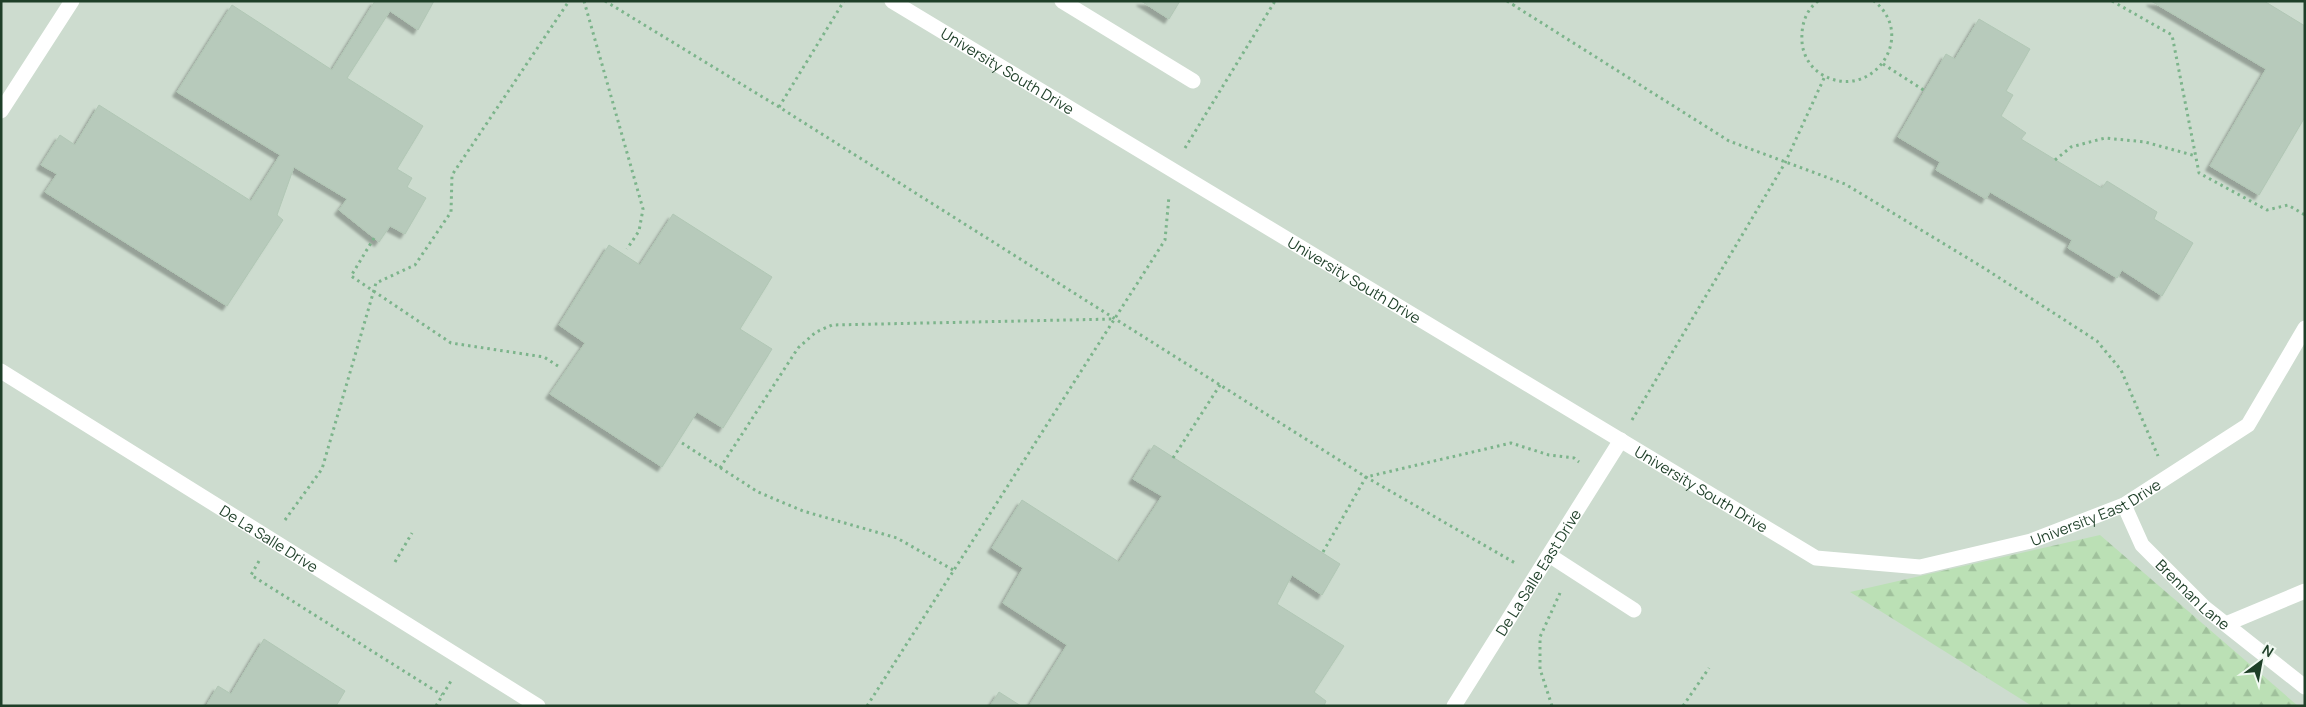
<svg xmlns="http://www.w3.org/2000/svg" width="2306" height="707" font-family="Manrope,sans-serif">
<style>
.built{fill:#cddccf}
.forest{fill:url(#forest-firs)}
.building{fill:#b7cabb;stroke:#b1c7b5;filter:url(#shadow)}
.lines{fill:none;stroke-linecap:round;stroke-linejoin:round}
.path{stroke:#7cb48b;stroke-width:3;stroke-dasharray:2.5 4;stroke-linecap:butt}
.lane{stroke:#fff;stroke-width:15}
.street{stroke:#fff;stroke-width:15}
.labels{text-anchor:middle;dominant-baseline:central;stroke-width:4;stroke-linejoin:round;paint-order:stroke}
.street-label{font-size:15px;fill:#1e3f28;stroke:#f0f9f1}
</style>
<defs>
<pattern id="forest-firs" width="22" height="20" patternUnits="userSpaceOnUse" patternTransform="scale(1.25)"><rect width="22" height="20" fill="#bbe0b5"/><path d="M5 1l3.5 6h-7zM16 11l3.5 6h-7z" fill="#a0c19c"/></pattern>
<filter id="shadow"><feDropShadow dx="-4.5" dy="4.5" stdDeviation="1" flood-color="#0004"/></filter>
</defs>
<rect width="100%" height="100%" fill="#dfece1"/>
<!-- built -->
<rect class="built" x="1" y="1" width="2304" height="705"/>
<!-- forest -->
<polygon class="forest" points="2100,535 2298,706 2032,706 1850,592"/>
<!-- building -->
<g class="building">
<polygon points="375,1 434,1 418,30 390,11 347,78 423,126 397,169 412,178 407,187 426,198 405,234 390,226 379,242 339,210 347,199 294,167 277,215 283,220 227,306 45,192 57,174 41,165 60,135 75,145 99,105 251,201 280,155 177,92 232,5 332,70"/>
<polygon points="1141,1 1180,1 1169,19"/>
<polygon points="2151,1 2264,1 2305,26 2305,117 2259,195 2210,166 2266,69"/>
<polygon points="1979,19 2030,49 2006,91 2013,95 2001,116 2026,133 2021,139 2102,188 2107,181 2157,212 2154,219 2193,243 2162,296 2122,270 2117,278 2068,248 2072,240 1990,192 1986,199 1936,170 1940,162 1898,137 1946,54 1955,59"/>
<polygon points="673,214 772,277 740,329 772,349 723,428 697,412 662,467 550,394 585,343 559,325 609,245 640,265"/>
<polygon points="1154,445 1340,564 1322,595 1292,575 1277,604 1344,646 1314,692 1326,701 1324,706 1029,706 1067,645 1003,603 1023,568 992,548 1022,500 1119,562 1162,496 1133,479"/>
<polygon points="264,639 345,691 336,706 206,706 218,686 231,694"/>
<polygon points="999,692 1021,706 990,706"/>
</g>
<g class="lines">
<!-- path -->
<g class="path">
<polyline points="584,1 643,209 639,231 627,249"/>
<polyline points="605,1 779,107 1366,477 1515,563"/>
<polyline points="1507,1 1729,141 1845,184 1984,268 2097,341 2121,370 2158,456"/>
<path d="M1818 1C1805 11 1801 26 1802 42 1803 55 1810 67 1821 74 1870 104 1919 37 1874 1"/>
<polyline points="2112,1 2172,35 2199,173 2267,210 2288,205 2305,215"/>
<polyline points="1513,6 1516,1"/>
<polyline points="1883,64 1925,91"/>
<polyline points="779,107 844,1"/>
<polyline points="1185,148 1275,1"/>
<polyline points="2055,160 2071,147 2105,138 2145,142 2196,156"/>
<polyline points="374,238 351,276 451,343 544,357 561,368"/>
<polyline points="1632,420 1785,163 1825,76"/>
<polyline points="682,443 758,492 803,511 897,538 955,571"/>
<polyline points="1173,458 1220,385"/>
<polyline points="720,468 798,348 816,332 832,325 1114,319"/>
<polyline points="285,520 322,469 376,283 415,265 451,212 452,175 569,1"/>
<polyline points="1323,552 1366,477 1511,443 1549,455 1574,458 1579,462"/>
<polyline points="259,561 251,575 442,695"/>
<polyline points="395,562 412,533"/>
<polyline points="436,706 451,681"/>
<polyline points="867,706 1165,240 1169,196"/>
<polyline points="1552,706 1540,669 1540,637 1560,593"/>
<polyline points="1683,706 1709,668"/>
</g>
<!-- lane -->
<g class="lane">
<polyline points="1062,1 1193,81"/>
<polyline points="1549,555 1634,610"/>
<polyline points="2226,624 2305,591"/>
</g>
<!-- street -->
<g class="street">
<path id="s1" d="M892 1 1816 558 1920 567 2031 541 2124 505 2248 425 2305 328"/>
<polyline points="1,111 72,1"/>
<path id="s2" d="M1 371 538 706"/>
<path id="s3" d="M2124 505 2142 545 2205 608 2305 687"/>
<path id="s4" d="M1454 706 1621 440"/>
</g>
</g>
<g class="labels">
<!-- street labels -->
<g class="street-label">
<text stroke="none"><textPath href="#s1" startOffset="135">University South Drive</textPath></text>
<text stroke="none"><textPath href="#s1" startOffset="540">University South Drive</textPath></text>
<text stroke="none"><textPath href="#s1" startOffset="945">University South Drive</textPath></text>
<text stroke="none"><textPath href="#s1" startOffset="1368">University East Drive</textPath></text>
<text stroke="none"><textPath href="#s2" startOffset="316">De La Salle Drive</textPath></text>
<text stroke="none"><textPath href="#s4" startOffset="158">De La Salle East Drive</textPath></text>
<text stroke="none"><textPath href="#s3" startOffset="115">Brennan Lane</textPath></text>
</g>
</g>
<!-- border -->
<rect width="2306" height="707" fill="none" stroke="#1e3f28" stroke-width="5"/>
<!-- north arrow -->
<g transform="translate(2261 662) rotate(32)" stroke="#f0f9f1" stroke-width="4" paint-order="stroke">
<path d="M0-4L9 19L0 12L-9 19Z" fill="#1e3f28"/>
<text y="-8" font-size="14" font-weight="bold" text-anchor="middle" fill="#1e3f28">N</text>
</g>
</svg>
